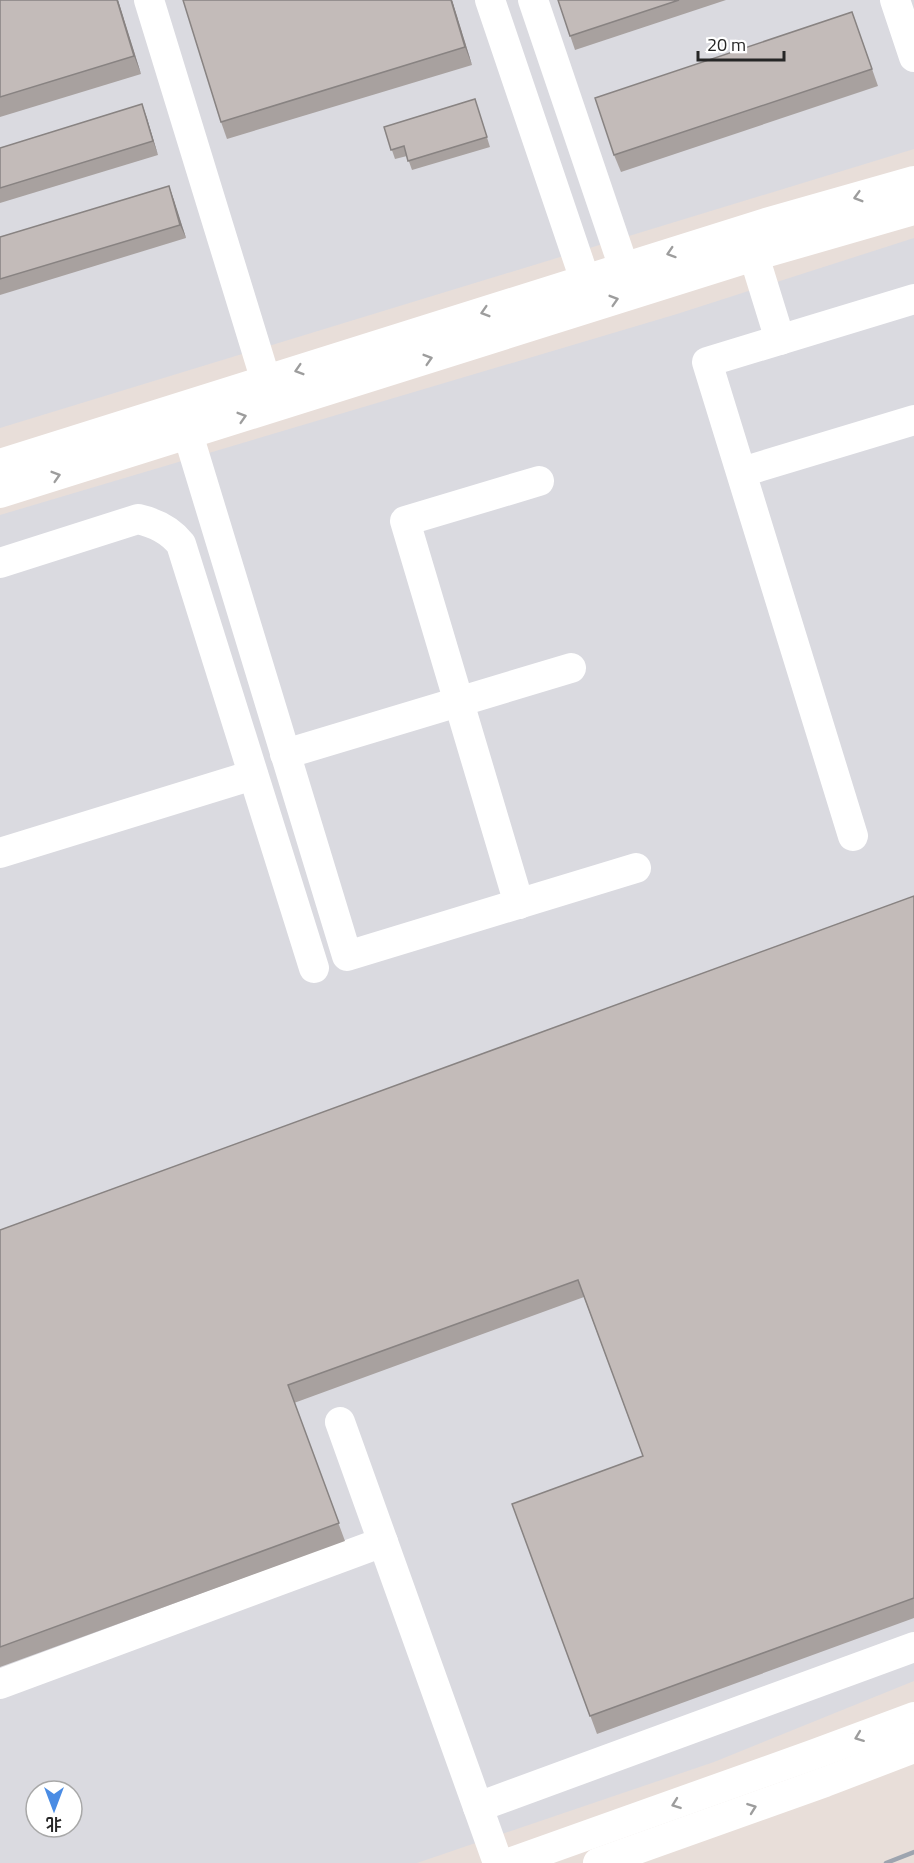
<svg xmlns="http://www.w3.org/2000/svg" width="914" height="1863" font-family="'Titillium Web','Noto Sans SC',sans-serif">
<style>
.industrial{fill:#dadae0;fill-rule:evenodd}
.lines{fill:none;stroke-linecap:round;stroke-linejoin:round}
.minor{stroke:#fff;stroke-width:30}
.rail{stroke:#9da4af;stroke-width:4.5}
.wall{fill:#a8a19f}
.shaded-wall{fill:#888382}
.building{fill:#c3bbb9;stroke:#888382;stroke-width:1.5}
.oneway{stroke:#9d9d9d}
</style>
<rect width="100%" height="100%" fill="#e8ded9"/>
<!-- industrial -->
<g class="industrial">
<polygon points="0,0 914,0 914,149 0,428"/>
<path d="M914 238V1681L714 1762 417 1863H0V515L677 314ZM36 1791H72V1827H36Z"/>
</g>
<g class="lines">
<!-- minor -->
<g class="minor">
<polyline points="149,0 266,381"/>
<polyline points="490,0 585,280"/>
<polyline points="533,0 624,268"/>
<polyline points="895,0 914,57"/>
<polyline points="754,256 780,340"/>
<polyline points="188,434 347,956 636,868"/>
<polyline points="0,464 766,223 914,181"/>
<polyline points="742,472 914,420"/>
<polyline points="0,493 754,256 914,210"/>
<path d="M0 563 138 519C156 523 170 530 181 544L314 968"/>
<polyline points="285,754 571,668"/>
<polyline points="853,836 707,362 914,299"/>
<polyline points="0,853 253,775"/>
<polyline points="519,904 405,521 539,481"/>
<polyline points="340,1422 498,1863"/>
<polyline points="0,1684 383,1542"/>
<polyline points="478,1807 914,1647"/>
<polyline points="509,1863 815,1754 914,1717"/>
<polyline points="598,1863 825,1782 914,1748"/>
</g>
<!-- rail -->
<polyline class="rail" points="886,1863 914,1852"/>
</g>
<!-- wall -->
<g class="wall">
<polygon points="0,0 118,0 141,74 0,117"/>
<polygon points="183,0 452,0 472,65 227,139 221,122"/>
<polygon points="558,0 726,0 575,50"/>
<polygon points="852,12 878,86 621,172 614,155"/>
<polygon points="475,99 490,147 412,170 407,156 395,159 384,127"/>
<polygon points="142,104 158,155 0,203 0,148"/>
<polygon points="169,186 186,238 0,295 0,237"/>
<polygon points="914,896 914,1618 597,1734 512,1504 643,1456 584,1297 294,1403 345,1541 0,1667 0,1230"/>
</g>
<!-- shaded-wall -->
<g class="shaded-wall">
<polygon points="117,0 118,0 141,74 134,56"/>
<polygon points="451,0 452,0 472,65 465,47"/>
<polygon points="142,104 147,118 158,155 153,141"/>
<polygon points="169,186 174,200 186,238 180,225"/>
</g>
<!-- building -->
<g class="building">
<polygon points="0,0 117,0 134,56 0,97"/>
<polygon points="183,0 451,0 465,47 221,122"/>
<polygon points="558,0 679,0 570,36"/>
<polygon points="852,12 872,69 614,155 595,98"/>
<polygon points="475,99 487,137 408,161 404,146 391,150 384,127"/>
<polygon points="142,104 153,141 0,188 0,148"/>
<polygon points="169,186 180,225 0,279 0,237"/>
<polygon points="914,896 914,1598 590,1716 512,1504 643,1456 578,1280 288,1385 339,1523 0,1647 0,1230"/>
</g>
<!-- one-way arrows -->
<defs><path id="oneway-chevron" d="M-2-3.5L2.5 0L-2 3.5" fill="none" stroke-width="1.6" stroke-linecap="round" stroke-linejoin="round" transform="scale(1.5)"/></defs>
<g class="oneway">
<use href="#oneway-chevron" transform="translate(858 197) rotate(164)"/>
<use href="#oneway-chevron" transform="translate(671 253) rotate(162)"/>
<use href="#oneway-chevron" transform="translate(614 300) rotate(-17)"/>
<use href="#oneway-chevron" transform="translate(485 312) rotate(163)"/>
<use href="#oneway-chevron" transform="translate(428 359) rotate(-17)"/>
<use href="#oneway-chevron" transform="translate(299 370) rotate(163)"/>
<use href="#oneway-chevron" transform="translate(242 417) rotate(-17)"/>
<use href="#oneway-chevron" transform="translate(56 476) rotate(-17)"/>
<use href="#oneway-chevron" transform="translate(859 1737) rotate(159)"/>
<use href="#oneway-chevron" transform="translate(676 1804) rotate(160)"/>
<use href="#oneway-chevron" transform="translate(752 1808) rotate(-20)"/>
</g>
<!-- north arrow -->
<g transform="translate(54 1809) rotate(180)"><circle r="28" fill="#ffffff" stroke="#a8a8a8" stroke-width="1.5"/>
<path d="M0-4.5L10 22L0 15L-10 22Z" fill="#4a8ce4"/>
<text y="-9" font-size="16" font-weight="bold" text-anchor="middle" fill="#262626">北</text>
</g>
<!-- scale -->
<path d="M698 51v9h86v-9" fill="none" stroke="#262626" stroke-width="3"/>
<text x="707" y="51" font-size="18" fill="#262626" stroke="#ffffff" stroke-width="4.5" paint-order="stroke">20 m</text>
</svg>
